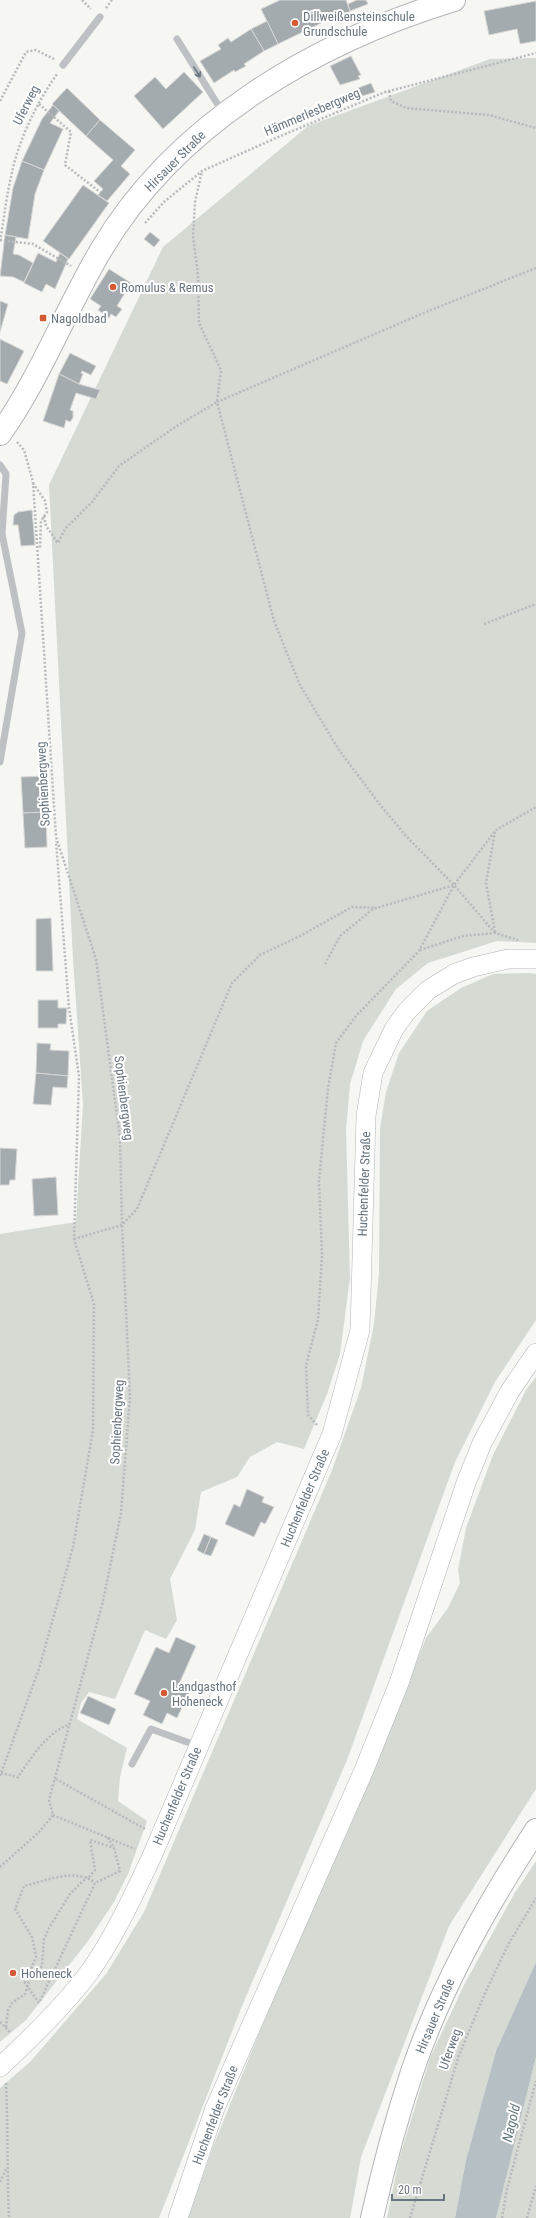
<svg xmlns="http://www.w3.org/2000/svg" width="536" height="2218" font-family="'Roboto Condensed',sans-serif">
<style>
.green{fill:#d5dad3}
.water{fill:#b6c0c4}
.building{fill:#a3abaf;stroke:#d7d7d6}
.lines{fill:none;stroke-linecap:round;stroke-linejoin:round}
.secondary-casing{stroke:#b0b5b9;stroke-width:20}
.primary-casing{stroke:#b1b5b8;stroke-width:24}
.path{stroke:#b7babc;stroke-width:2.5;stroke-dasharray:2 2;stroke-linecap:butt}
.lane{stroke:#bdc1c4;stroke-width:7}
.secondary{stroke:#fff;stroke-width:19}
.primary{stroke:#fff;stroke-width:22}
.oneway{stroke:#687681}
.poi-dot{fill:#d45a35;stroke:#fff;stroke-width:1.5}
.labels{text-anchor:middle;dominant-baseline:central;stroke-width:4;stroke-linejoin:round;paint-order:stroke}
.poi-label{font-size:13px;fill:#687681;stroke:#fff;text-anchor:start}
.street-label{font-size:13px;fill:#687681;stroke:#fff}
.water-label{font-size:14px;font-style:italic;fill:#63777e;stroke:#fff}
</style>
<rect width="100%" height="100%" fill="#f6f6f3"/>
<!-- green -->
<g class="green">
<polygon points="536,58 536,943 497,941 428,963 396,989 363,1041 350,1084 346,1130 350,1278 340,1354 327,1394 304,1449 277,1442 250,1457 237,1477 201,1492 195,1530 170,1579 177,1620 166,1639 145,1630 115,1699 89,1692 81,1703 77,1719 127,1748 120,1777 118,1801 147,1821 128,1874 114,1902 88,1941 26,2020 0,2042 0,1234 76,1222 83,1104 73,959 49,485 163,247 308,126 490,59"/>
<polygon points="530,973 536,974 536,1320 495,1382 455,1462 347,1760 242,2006 159,2218 0,2218 0,2088 30,2062 106,1974 144,1912 332,1470 361,1388 374,1324 379,1273 380,1128 386,1092 399,1053 427,1011 461,988 493,974"/>
<polygon points="536,1377 536,1789 449,1926 361,2157 350,2218 188,2218 214,2144 282,1977 357,1810 426,1638 448,1608 460,1583 458,1570 466,1528 493,1455 526,1390"/>
<polygon points="536,1861 536,1962 496,2051 466,2160 455,2218 387,2218 399,2159 430,2058 465,1983 514,1894"/>
<polygon points="536,2057 536,2218 496,2218"/>
</g>
<!-- water -->
<polygon class="water" points="536,1962 536,2057 496,2218 455,2218 466,2160 496,2051"/>
<!-- building -->
<g class="building">
<polygon points="280,0 346,0 350,11 344,16 342,13 278,44 261,9"/>
<polygon points="357,0 366,0 368,4 350,11 348,4"/>
<polygon points="536,1 536,41 520,44 517,29 489,35 484,11"/>
<polygon points="267,21 278,44 264,51 251,29"/>
<polygon points="251,29 264,51 244,64 246,66 235,72 234,70 214,83 200,61 221,49 218,45 228,38 231,42"/>
<polygon points="351,56 361,75 358,76 360,79 340,85 330,66"/>
<polygon points="184,72 203,92 163,129 134,96 155,77 166,89"/>
<polygon points="371,83 375,92 356,98 353,90"/>
<polygon points="67,88 100,120 86,136 52,104"/>
<polygon points="53,105 59,111 50,123 63,129 44,170 22,161 42,119"/>
<polygon points="100,120 135,150 121,166 130,174 107,201 98,195 103,189 94,181 113,160 86,136"/>
<polygon points="22,161 44,170 35,194 28,239 5,235 13,188"/>
<polygon points="83,185 109,203 69,259 43,241"/>
<polygon points="150,232 160,240 154,247 144,239"/>
<polygon points="5,235 16,237 13,254 19,255 33,263 24,282 13,277 0,276"/>
<polygon points="38,253 56,262 60,253 68,259 55,289 46,284 42,292 24,283"/>
<polygon points="109,269 131,283 117,306 122,309 116,317 111,314 109,318 98,310 101,306 90,299"/>
<polygon points="0,301 8,304 0,332"/>
<polygon points="0,339 24,351 7,384 0,381"/>
<polygon points="70,353 96,366 91,375 82,371 81,373 83,374 79,384 59,374"/>
<polygon points="59,374 79,384 100,390 96,399 76,393 70,410 73,411 73,418 70,422 66,420 64,428 43,421"/>
<polygon points="32,510 35,545 21,546 18,525 13,525 14,515 18,512"/>
<polygon points="44,776 46,812 23,813 21,777"/>
<polygon points="46,812 47,847 25,848 23,813"/>
<polygon points="51,918 53,971 36,971 36,919"/>
<polygon points="38,1000 58,1000 58,1008 67,1008 66,1024 58,1024 58,1028 38,1028"/>
<polygon points="37,1043 51,1044 50,1050 69,1051 68,1076 36,1073"/>
<polygon points="36,1073 68,1076 67,1088 53,1087 51,1105 33,1104"/>
<polygon points="0,1148 17,1149 15,1180 10,1180 9,1185 0,1185"/>
<polygon points="56,1177 58,1215 34,1216 32,1179"/>
<polygon points="247,1489 264,1497 262,1502 274,1507 265,1524 261,1522 254,1537 225,1524 234,1504 240,1507"/>
<polygon points="204,1534 211,1537 204,1554 197,1550"/>
<polygon points="211,1537 218,1540 211,1556 204,1554"/>
<polygon points="176,1637 196,1646 179,1684 191,1689 177,1718 167,1713 162,1724 143,1715 150,1701 134,1694 156,1647 169,1653"/>
<polygon points="88,1696 116,1709 109,1725 80,1713"/>
</g>
<g class="lines">
<defs>
<g id="secondary">
<path d="M0 2067C31 2038 62 2008 88 1974 113 1940 134 1894 152 1856L332 1434 360 1330 366 1116 373 1073 394 1029 407 1011 428 990 454 974 473 967 508 959H536"/>
<polyline points="178,2218 215,2108 364,1770 399,1683 466,1483 482,1443 510,1391 536,1353"/>
</g>
<g id="primary">
<path d="M0 434C40 378 66 309 101 250 176 123 316 42 454 0"/>
<path d="M372 2218C383 2169 396 2120 412 2072 441 1986 486 1906 536 1830"/>
</g>
</defs>
<!-- secondary casing -->
<use href="#secondary" class="secondary-casing"/>
<!-- primary casing -->
<use href="#primary" class="primary-casing"/>
<!-- path -->
<g class="path">
<polyline points="82,0 91,9"/>
<polyline points="106,8 112,0"/>
<polyline points="389,91 391,101 406,108 489,115 536,128"/>
<polyline points="0,101 26,52 36,50 54,59"/>
<polyline points="39,104 71,132 65,165 100,192"/>
<polyline points="145,223 164,202 202,171 276,138 385,92 536,53"/>
<polyline points="0,240 33,244 71,266"/>
<path d="M0 241C4 220 6 198 11 177 18 141 36 104 57 74"/>
<polyline points="17,442 24,450 33,482 56,837 96,959 120,1138 122,1225 130,1397 121,1513 103,1601 49,1800 53,1815"/>
<polyline points="33,483 45,501 47,512 41,521 40,549"/>
<polyline points="44,516 46,526 58,543 65,529 92,502 119,466 175,427 217,402 221,370 199,323 198,275 193,236 195,202 202,171"/>
<polyline points="484,624 536,604"/>
<polyline points="495,932 486,883 495,831"/>
<polyline points="495,933 454,885 406,836 381,806 339,750 300,685 274,621 217,402 426,312 536,268"/>
<polyline points="420,950 463,936 495,933 518,940"/>
<polyline points="325,964 340,936 373,909 454,885"/>
<polyline points="74,1239 122,1225 137,1209 232,983 260,955 302,935 352,907 377,908"/>
<polyline points="317,1425 308,1415 306,1365 318,1320 322,1256 319,1180 328,1088 336,1043 356,1016 419,951 454,885 496,830 536,807"/>
<path d="M1 1773 18 1777C31 1758 47 1732 70 1724"/>
<polyline points="0,1776 39,1669 73,1547 93,1430 94,1304 74,1239 79,1076 69,1008 56,841"/>
<polyline points="56,1779 145,1829"/>
<polyline points="53,1815 135,1849"/>
<polyline points="0,1867 39,1832 53,1815"/>
<polyline points="89,1877 95,1870 90,1840 114,1848"/>
<polyline points="40,2001 95,1883 120,1871 114,1848 107,1837"/>
<path d="M39 2003 25 1983 36 1957 32 1937 15 1909 24 1886C45 1881 77 1867 95 1883"/>
<polyline points="0,2022 11,2033"/>
<polyline points="6,2027 8,2010 12,2003 25,1994 29,1982 42,1966 44,1939 49,1928 70,1894 87,1877"/>
<path d="M6 2083C8 2128 7 2173 9 2218"/>
<polyline points="0,2182 6,2169"/>
<polyline points="410,2218 459,2055 486,1991 508,1945 536,1898"/>
<polyline points="502,2218 507,2189 536,2081"/>
<polyline points="527,2218 536,2186"/>
</g>
<!-- lane -->
<g class="lane">
<polyline points="177,39 223,113"/>
<polyline points="63,65 100,17"/>
<polyline points="0,465 6,474 2,534 22,633 0,762"/>
<polyline points="132,1764 151,1729 198,1746"/>
</g>
<!-- secondary -->
<use href="#secondary" class="secondary"/>
<!-- primary -->
<use href="#primary" class="primary"/>
</g>
<!-- one-way arrows -->
<defs><path id="oneway-shaft" d="M-6 0H5M1.5-3L5.5 0L1.5 3" fill="none" stroke-width="1.6" stroke-linecap="round" stroke-linejoin="round"/></defs>
<use class="oneway" href="#oneway-shaft" transform="translate(197 72) rotate(58)"/>
<!-- markers -->
<g class="poi-dot">
<circle cx="295" cy="23" r="4"/>
<circle cx="113" cy="287" r="4"/>
<rect x="39" y="314" width="8" height="8" rx="2"/>
<circle cx="164" cy="1693" r="4"/>
<circle cx="13" cy="1973" r="4"/>
</g>
<g class="labels">
<!-- poi labels -->
<g class="poi-label">
<text x="303" y="16">Dillweißensteinschule<tspan x="303" dy="15">Grundschule</tspan></text>
<text x="121" y="287">Romulus &amp; Remus</text>
<text x="51" y="318">Nagoldbad</text>
<text x="172" y="1686">Landgasthof<tspan x="172" dy="15">Hoheneck</tspan></text>
<text x="21" y="1973">Hoheneck</text>
</g>
<!-- street labels -->
<g class="street-label">
<text transform="translate(26 105) rotate(-63)">Uferweg</text>
<text transform="translate(312 112) rotate(-23)">Hämmerlesbergweg</text>
<text transform="translate(175 161) rotate(-45)">Hirsauer Straße</text>
<text transform="translate(43 784) rotate(-93)">Sophienbergweg</text>
<text transform="translate(124 1098) rotate(83)">Sophienbergweg</text>
<text transform="translate(364 1184) rotate(-88)">Huchenfelder Straße</text>
<text transform="translate(117 1422) rotate(-87)">Sophienbergweg</text>
<text transform="translate(305 1498) rotate(-67)">Huchenfelder Straße</text>
<text transform="translate(177 1796) rotate(-67)">Huchenfelder Straße</text>
<text transform="translate(435 2016) rotate(-67)">Hirsauer Straße</text>
<text transform="translate(450 2049) rotate(-70)">Uferweg</text>
<text transform="translate(215 2115) rotate(-69)">Huchenfelder Straße</text>
</g>
<!-- water labels -->
<g class="water-label">
<text transform="translate(511 2123) rotate(-77)">Nagold</text>
</g>
</g>
<!-- scale -->
<path d="M392 2194v6h52v-6" fill="none" stroke="#687681" stroke-width="2"/>
<text x="398" y="2194" font-size="12" fill="#687681" stroke="#ffffff" stroke-width="3" paint-order="stroke">20 m</text>
</svg>
